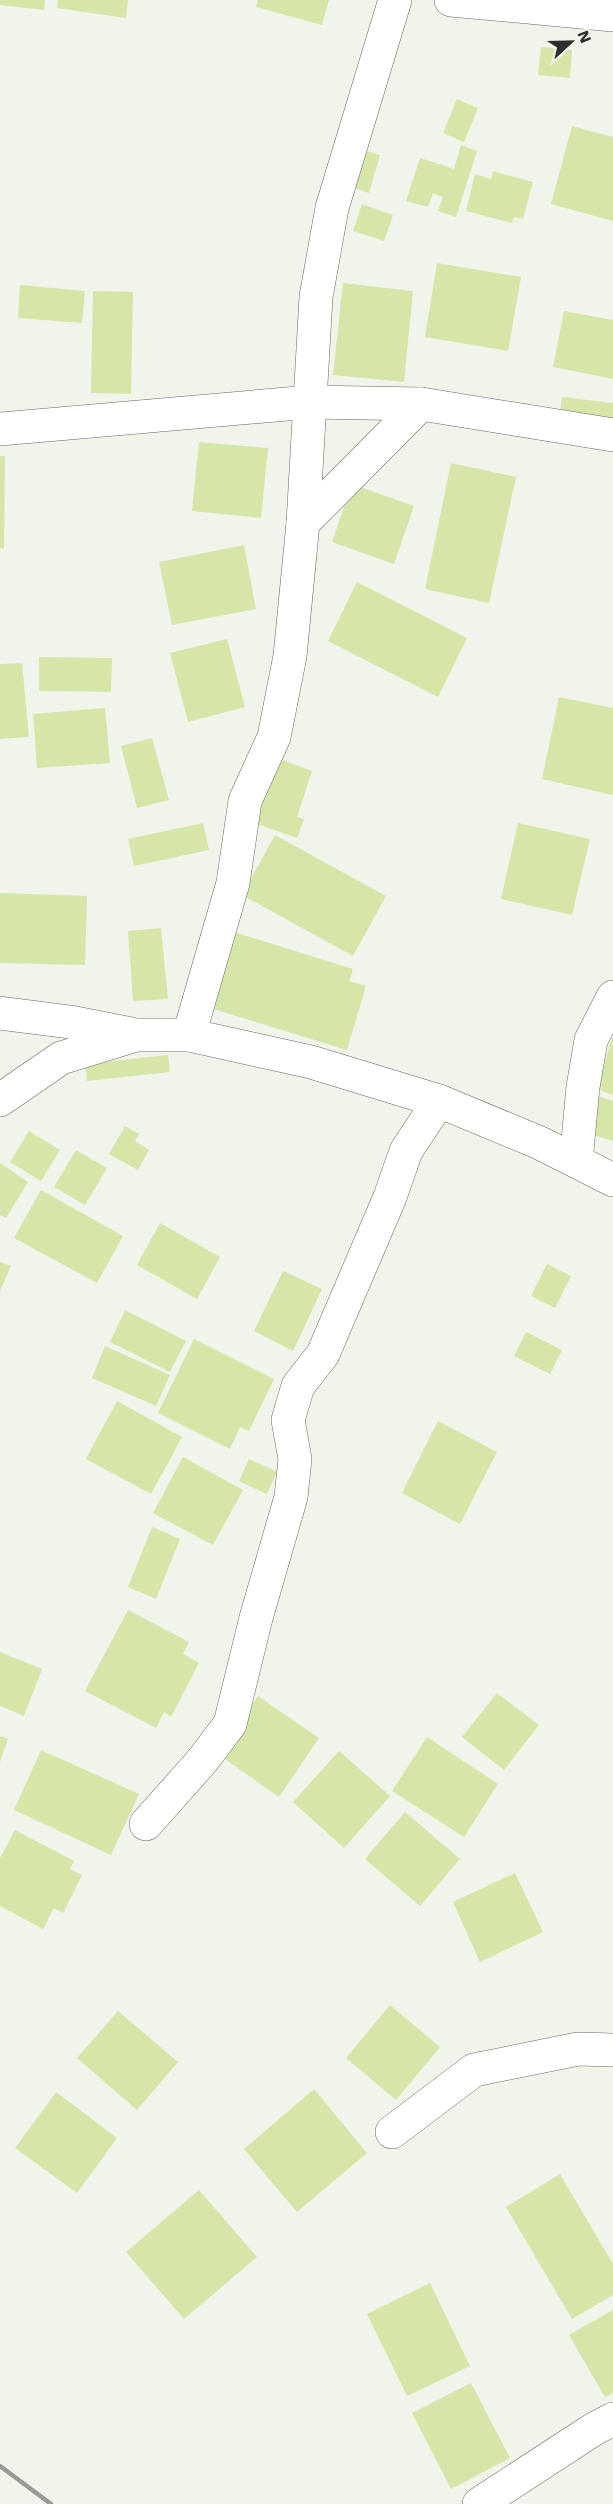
<svg xmlns="http://www.w3.org/2000/svg" width="613" height="2504" font-family="'Work Sans',sans-serif">
<style>
.building{fill:#d5e6a8}
.lines{fill:none;stroke-linecap:round;stroke-linejoin:round}
.street-casing{stroke:#666861;stroke-width:34}
.street{stroke:#fff;stroke-width:33}
.rail{stroke:#989a94;stroke-width:4.5}
</style>
<rect width="100%" height="100%" fill="#f1f4eb"/>
<!-- building -->
<g class="building">
<polygon points="0,0 45,0 44,10 0,5"/>
<polygon points="58,0 128,0 126,18 57,8"/>
<polygon points="258,0 329,0 322,25 256,7"/>
<polygon points="541,47 572,50 570,78 538,75"/>
<polygon points="457,99 478,108 464,142 443,133"/>
<polygon points="572,126 613,137 613,221 551,204"/>
<polygon points="461,145 477,151 456,217 438,211 443,197 433,193 428,207 406,201 420,158 454,169"/>
<polygon points="362,150 380,155 369,193 351,187"/>
<polygon points="493,171 533,182 523,219 514,217 512,223 466,211 475,174 491,179"/>
<polygon points="362,204 393,215 384,241 353,231"/>
<polygon points="437,263 521,277 508,351 425,337"/>
<polygon points="343,283 413,291 404,382 333,375"/>
<polygon points="20,285 85,291 82,323 18,318"/>
<polygon points="93,291 133,292 131,394 91,393"/>
<polygon points="564,311 613,320 613,379 553,367"/>
<polygon points="562,397 613,403 613,428 559,421"/>
<polygon points="199,442 268,448 261,518 192,511"/>
<polygon points="0,456 5,456 4,549 0,548"/>
<polygon points="451,463 516,477 489,603 425,589"/>
<polygon points="352,484 414,506 394,564 332,542"/>
<polygon points="244,545 256,609 172,625 159,562"/>
<polygon points="357,582 467,638 438,697 328,641"/>
<polygon points="227,639 245,707 188,722 170,653"/>
<polygon points="39,657 112,658 111,692 39,691"/>
<polygon points="22,663 29,737 0,739 0,664"/>
<polygon points="559,697 613,708 613,795 542,779"/>
<polygon points="105,708 110,763 37,768 33,714"/>
<polygon points="152,738 169,800 137,808 121,746"/>
<polygon points="277,758 312,771 297,817 304,819 297,838 254,823"/>
<polygon points="203,823 209,850 134,866 128,839"/>
<polygon points="518,823 590,839 572,915 501,899"/>
<polygon points="275,835 386,896 353,956 242,895"/>
<polygon points="0,893 87,896 85,965 0,963"/>
<polygon points="161,928 168,999 133,1001 128,931"/>
<polygon points="227,930 353,969 349,981 366,986 347,1050 204,1006"/>
<polygon points="612,1038 613,1038 613,1095 597,1089"/>
<polygon points="168,1055 170,1072 87,1081 85,1064"/>
<polygon points="594,1095 613,1101 613,1141 583,1132"/>
<polygon points="125,1126 139,1134 135,1141 149,1150 138,1170 109,1154"/>
<polygon points="29,1131 60,1150 41,1181 10,1162"/>
<polygon points="76,1150 107,1168 85,1205 54,1187"/>
<polygon points="0,1163 28,1182 6,1218 0,1215"/>
<polygon points="41,1190 123,1236 97,1283 14,1238"/>
<polygon points="160,1223 220,1257 197,1299 137,1265"/>
<polygon points="0,1262 11,1266 0,1291"/>
<polygon points="547,1264 571,1276 555,1308 531,1296"/>
<polygon points="283,1271 322,1289 293,1351 254,1331"/>
<polygon points="125,1310 186,1341 170,1372 110,1342"/>
<polygon points="526,1332 562,1350 550,1374 514,1356"/>
<polygon points="194,1339 274,1379 249,1431 240,1427 230,1449 158,1413"/>
<polygon points="105,1346 170,1375 156,1406 92,1378"/>
<polygon points="117,1401 182,1437 151,1494 86,1459"/>
<polygon points="438,1421 497,1452 460,1524 402,1493"/>
<polygon points="183,1457 243,1490 213,1545 153,1513"/>
<polygon points="249,1459 277,1472 267,1494 239,1481"/>
<polygon points="152,1527 180,1539 156,1599 128,1587"/>
<polygon points="128,1610 189,1642 183,1654 199,1663 171,1717 164,1712 156,1728 85,1691"/>
<polygon points="0,1652 42,1669 24,1716 0,1706"/>
<polygon points="497,1693 539,1725 504,1770 462,1737"/>
<polygon points="258,1696 319,1738 279,1797 218,1754"/>
<polygon points="0,1736 8,1739 0,1762"/>
<polygon points="427,1737 498,1784 464,1837 392,1791"/>
<polygon points="41,1750 139,1794 111,1855 14,1810"/>
<polygon points="339,1751 390,1796 344,1848 293,1802"/>
<polygon points="405,1812 460,1859 420,1906 365,1859"/>
<polygon points="15,1830 74,1861 70,1869 82,1875 63,1913 54,1908 43,1929 0,1906 0,1858"/>
<polygon points="515,1873 543,1932 480,1962 453,1902"/>
<polygon points="390,2005 440,2047 396,2100 346,2058"/>
<polygon points="118,2011 178,2062 137,2110 77,2058"/>
<polygon points="314,2089 367,2153 297,2212 244,2149"/>
<polygon points="56,2092 117,2138 77,2193 15,2148"/>
<polygon points="560,2174 613,2264 613,2295 572,2319 506,2207"/>
<polygon points="199,2190 257,2257 184,2319 126,2252"/>
<polygon points="430,2283 470,2366 407,2396 367,2314"/>
<polygon points="613,2310 613,2393 605,2397 569,2335"/>
<polygon points="471,2383 510,2458 451,2489 412,2413"/>
</g>
<g class="lines">
<defs>
<g id="street">
<polyline points="451,0 613,15"/>
<polyline points="0,429 310,402 421,404 613,435"/>
<polyline points="303,523 421,404"/>
<polyline points="0,1013 70,1022 131,1034"/>
<polyline points="189,1035 233,883 245,801 274,737 290,656 303,523 316,297 332,208 395,0"/>
<polyline points="0,1100 61,1058 136,1035 189,1035 311,1062 439,1101 540,1143 613,1180"/>
<polyline points="576,1161 583,1087 591,1040 613,997"/>
<polyline points="146,1824 202,1761 230,1724 256,1618 291,1497 295,1459 288,1420 298,1386 323,1354 390,1197 406,1151 439,1101"/>
<polyline points="392,2132 474,2070 578,2049 613,2050"/>
<polyline points="479,2504 594,2429 613,2419"/>
</g>
</defs>
<!-- street casing -->
<use href="#street" class="street-casing"/>
<!-- street -->
<use href="#street" class="street"/>
<!-- rail -->
<polyline class="rail" points="0,2466 51,2504"/>
</g>
<!-- north arrow -->
<g transform="translate(571 42) rotate(68)" stroke="#f1f4eb" stroke-width="4.5" paint-order="stroke">
<path d="M0-4.5L10 22L0 15L-10 22Z" fill="#2e2f2c"/>
<text y="-9" font-size="16" font-weight="bold" text-anchor="middle" fill="#2e2f2c">N</text>
</g>
</svg>
